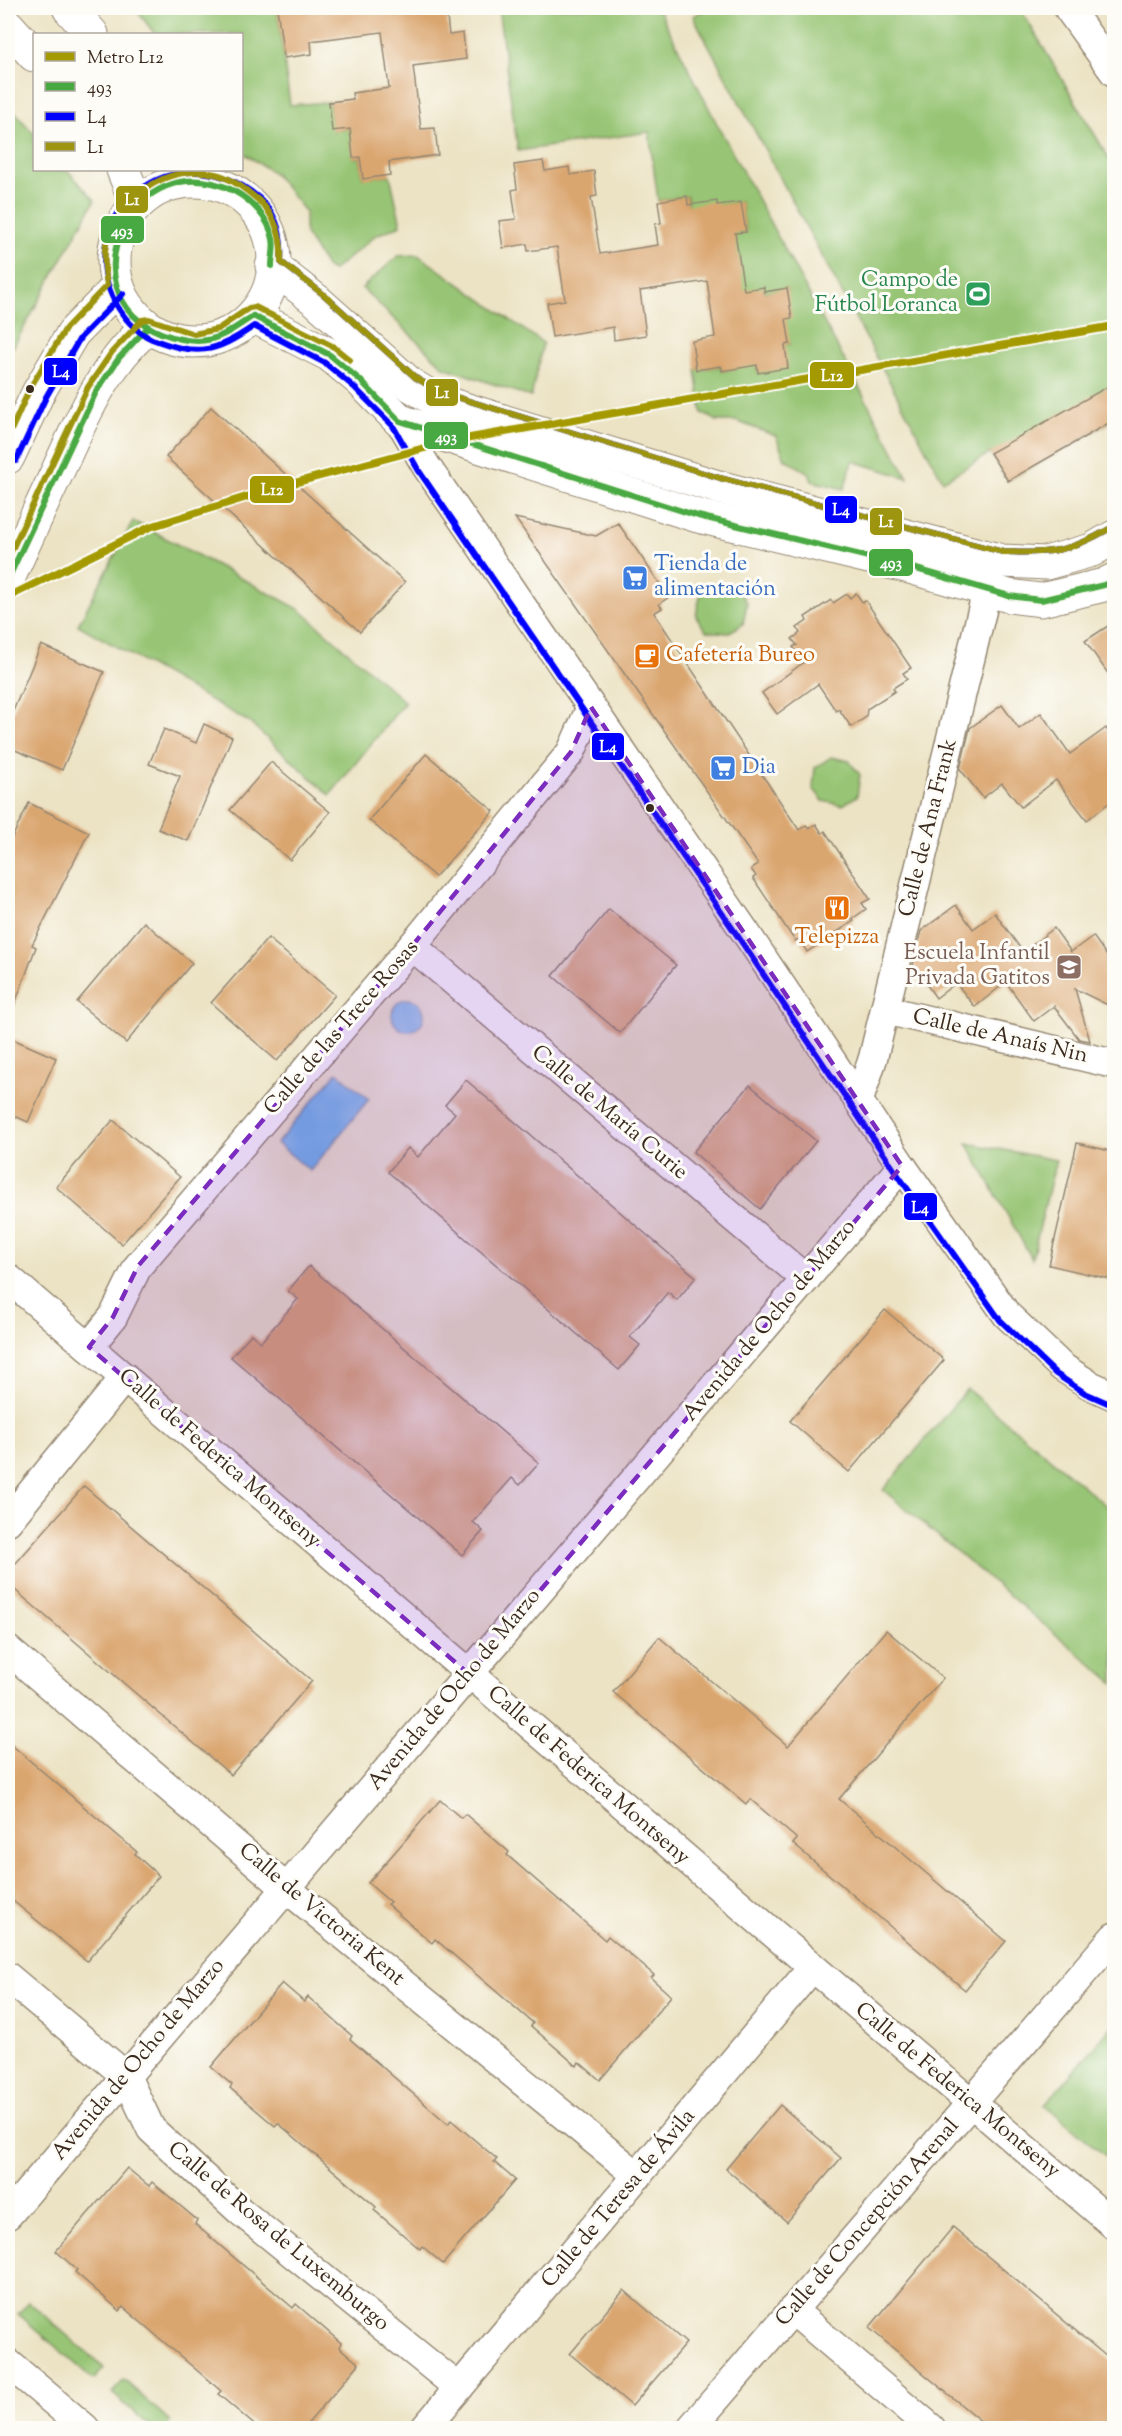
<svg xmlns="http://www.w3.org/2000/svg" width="1122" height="2436" font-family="'Sorts Mill Goudy',serif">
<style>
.green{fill:#97c574;stroke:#697849;stroke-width:1.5}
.water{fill:#72b7e9;stroke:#567084;stroke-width:1.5}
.building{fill:#daa66f}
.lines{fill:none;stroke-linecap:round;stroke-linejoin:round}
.minor-casing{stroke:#948671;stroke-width:31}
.major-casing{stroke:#948671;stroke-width:35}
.minor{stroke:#fff;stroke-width:28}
.major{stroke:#fff;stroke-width:33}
.bus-1-casing{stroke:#fdfcf7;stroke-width:10}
.bus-2-casing{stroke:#fdfcf7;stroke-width:10}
.bus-3-casing{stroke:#fdfcf7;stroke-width:10}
.bus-1{stroke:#48a943;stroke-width:6}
.bus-2{stroke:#00f;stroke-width:6}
.bus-3{stroke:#9d940f;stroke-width:6}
.metro-1-casing{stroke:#fdfcf7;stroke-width:12}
.metro-1{stroke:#a49a00;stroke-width:8}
.marked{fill:#7b2cbf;fill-opacity:0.2;stroke:#7b2cbf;stroke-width:4.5;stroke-dasharray:12 8;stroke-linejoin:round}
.bus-dot{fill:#3b2a1e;stroke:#fdfcf7;stroke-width:2}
.labels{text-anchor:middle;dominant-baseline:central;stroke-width:6;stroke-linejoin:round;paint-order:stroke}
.leisure-label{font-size:22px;fill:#27864d;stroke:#fdfcf7;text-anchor:end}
.shop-label{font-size:22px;fill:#366cbe;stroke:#fdfcf7;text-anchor:start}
.food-label{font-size:22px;fill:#c56008;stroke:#fdfcf7;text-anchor:start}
.street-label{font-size:22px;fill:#3b2a1e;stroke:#fdfcf7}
.education-label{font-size:22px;fill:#785e54;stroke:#fdfcf7;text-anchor:end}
.line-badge{stroke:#fdfcf7;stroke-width:2}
.badge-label{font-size:16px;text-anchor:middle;font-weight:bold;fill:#fff}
</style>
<rect width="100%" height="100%" fill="#fdfcf7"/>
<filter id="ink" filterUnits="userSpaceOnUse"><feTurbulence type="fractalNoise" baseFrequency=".0167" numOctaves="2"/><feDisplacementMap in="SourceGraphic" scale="12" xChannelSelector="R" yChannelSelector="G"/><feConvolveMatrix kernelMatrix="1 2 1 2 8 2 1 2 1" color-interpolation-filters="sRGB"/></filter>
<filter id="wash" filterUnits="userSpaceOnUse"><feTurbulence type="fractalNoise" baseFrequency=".008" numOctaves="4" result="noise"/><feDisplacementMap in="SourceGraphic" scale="24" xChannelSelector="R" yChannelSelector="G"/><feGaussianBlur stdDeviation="1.35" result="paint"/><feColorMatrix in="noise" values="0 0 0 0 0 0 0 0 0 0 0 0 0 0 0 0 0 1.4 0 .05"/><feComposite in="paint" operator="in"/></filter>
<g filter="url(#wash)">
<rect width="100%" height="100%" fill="#ece3c4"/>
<!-- green -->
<g class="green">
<polygon points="144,8 254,8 255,11 277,8 290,105 329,102 333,131 357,128 353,158 360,157 363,178 390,175 401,225 376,235 333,271 327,268 305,234 305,211 274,173 242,152 242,34 155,34 137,11"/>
<polygon points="498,8 653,8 660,12 716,122 908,478 853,461 844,489 812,481 809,473 785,459 776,436 736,421 717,421 702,413 696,370 721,366 722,371 738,368 756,360 758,373 785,345 790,344 782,328 787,289 764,292 764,288 737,295 731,234 746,232 741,202 689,210 687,196 658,201 649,132 518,151"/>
<polygon points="708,8 1020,8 1114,167 1114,420 1008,481 990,453 943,481 693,16"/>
<polygon points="8,104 34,134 34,170 67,170 95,200 8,356"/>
<polygon points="418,255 543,343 531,397 444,367 362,288 398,256"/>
<polygon points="133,521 299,609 405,702 330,795 249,722 78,625"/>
<polygon points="716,585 737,588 747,603 743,624 728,633 706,631 696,616 700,596"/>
<polygon points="831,757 849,761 860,775 857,796 843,805 823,801 813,788 815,768"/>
<polygon points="967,1143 1056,1160 1032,1259"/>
<polygon points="967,1389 1114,1512 1114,1683 883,1490"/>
<polygon points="1114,2024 1114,2163 1045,2105"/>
<polygon points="29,2302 104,2368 94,2380 18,2314"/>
<polygon points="124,2380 170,2421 164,2428 152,2428 112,2393"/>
</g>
<!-- water -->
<g class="water">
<circle cx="408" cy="1015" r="16"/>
<polygon points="337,1072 369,1099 310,1171 277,1143"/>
</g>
<g id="blocks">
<!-- building -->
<g class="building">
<polygon points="277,8 446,8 449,35 463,33 466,59 413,66 421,129 435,128 438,155 389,162 390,175 363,179 360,157 353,158 350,129 332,131 329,102 353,99 352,93 389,88 382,32 311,41 312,54 284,58"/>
<polygon points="543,161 545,171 569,167 570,175 594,171 597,196 591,197 600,254 658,245 655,224 661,223 658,201 687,196 688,205 717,201 717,205 741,202 746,232 735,233 744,290 764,287 764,292 787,288 792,318 786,319 790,344 785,345 788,368 758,373 757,365 722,371 721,366 696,370 692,341 715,337 707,281 640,291 646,335 614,340 613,327 552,337 547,303 565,300 557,247 528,251 527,244 503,248 499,221 516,219 512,190 517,189 514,165"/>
<polygon points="1114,383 1114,420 1008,481 990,453"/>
<polygon points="211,407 405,582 360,632 166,457"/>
<polygon points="515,518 596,536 618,523 669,597 659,604 662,608 654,613 799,830 806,825 809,828 816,824 822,833 825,831 870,899 862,903 866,909 852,919 854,921 807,952 799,939 795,941 753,878 756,876 751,869 758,864"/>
<polygon points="856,593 862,602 866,601 911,668 903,673 907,679 893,688 895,691 867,709 866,717 851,727 839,709 836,711 818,684 777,714 762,693 804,662 793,647 797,645 792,639 800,633 797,628 807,621 805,617 831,600 833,603 847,594 850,598"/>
<polygon points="1114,622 1114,682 1085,641"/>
<polygon points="41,645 104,672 62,770 8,747 8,723"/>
<polygon points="1002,705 1019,729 1041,713 1070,754 1106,728 1114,740 1114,799 1087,820 1056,780 1021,807 1002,783 983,798 960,769 970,728"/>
<polygon points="204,724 232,737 188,841 158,829 180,776 149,764 164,729 196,743"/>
<polygon points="426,754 494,811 435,877 369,820"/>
<polygon points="271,762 330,812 290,860 230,810"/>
<polygon points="29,803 89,832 32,945 36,947 10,1017 8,1016 8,846"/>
<polygon points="956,905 973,929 995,913 1023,952 1054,928 1071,952 1093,936 1114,966 1114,1008 1075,989 1090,1041 1079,1039 1054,1006 1034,1021 1006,982 975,1007 956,983 936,998 913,965 921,931"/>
<polygon points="609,909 676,965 620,1033 553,976"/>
<polygon points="144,922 192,963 126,1043 77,1002"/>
<polygon points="268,938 335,995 277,1061 211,1003"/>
<polygon points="8,1037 56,1058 28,1122 8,1113"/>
<polygon points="466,1080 696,1277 677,1300 668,1292 630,1337 640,1345 619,1370 388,1172 408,1148 418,1157 455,1113 445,1105"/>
<polygon points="750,1085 816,1141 760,1209 693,1152"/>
<polygon points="113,1120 180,1177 122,1244 56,1187"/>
<polygon points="1077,1143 1114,1152 1114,1280 1049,1265"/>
<polygon points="309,1266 539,1463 520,1485 512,1478 473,1522 483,1531 462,1555 231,1357 251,1334 261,1342 298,1299 288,1291"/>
<polygon points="885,1310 944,1360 849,1472 790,1421"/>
<polygon points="84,1486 312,1681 231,1775 8,1584 8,1572"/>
<polygon points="886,1630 943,1678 839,1799 1006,1941 965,1990 793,1844 797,1839 750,1799 746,1804 613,1692 659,1637 788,1746"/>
<polygon points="8,1742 137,1852 135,1854 159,1876 87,1961 8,1897"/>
<polygon points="440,1800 461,1818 465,1814 509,1852 507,1855 605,1940 608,1936 654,1975 651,1978 671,1996 600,2080 579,2062 577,2066 531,2026 533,2023 435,1939 432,1943 387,1904 390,1902 368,1883"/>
<polygon points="282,1983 304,2002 308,1997 352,2036 350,2039 448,2124 451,2120 497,2159 494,2162 515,2180 443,2264 422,2246 420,2249 374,2210 376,2207 278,2123 275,2126 230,2088 232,2085 211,2067"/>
<polygon points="780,2105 841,2158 787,2222 726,2169"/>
<polygon points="127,2168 149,2186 152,2182 197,2220 195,2224 293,2308 296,2304 341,2343 339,2347 359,2364 304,2428 258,2428 218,2394 221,2391 123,2307 120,2311 75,2272 77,2270 56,2251"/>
<polygon points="953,2227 1114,2363 1114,2428 989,2428 869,2328"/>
<polygon points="624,2290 686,2343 632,2406 570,2354"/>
</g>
</g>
</g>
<g filter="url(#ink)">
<use href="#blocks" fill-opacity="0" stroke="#948671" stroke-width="1.5"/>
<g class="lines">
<defs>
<g id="minor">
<polyline points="1068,8 1114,72"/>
<polyline points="400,421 426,466 746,933 902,1166 1007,1315 1062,1367 1090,1385 1114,1396"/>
<polyline points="412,946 806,1279"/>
<polyline points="885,1010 1114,1064"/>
<polyline points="859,1100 873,1058 987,590"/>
<polyline points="8,1278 1114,2225"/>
<polyline points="89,1347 113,1317 138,1266 412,946 571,752 591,707"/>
<polyline points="8,1521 125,1377"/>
<polyline points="8,1650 286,1888 638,2176"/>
<polyline points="8,1977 126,2076 151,2129 240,2211 459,2388"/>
<polyline points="8,2215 902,1166"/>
<polyline points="792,2310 931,2428"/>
<polyline points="8,2363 85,2428"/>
<polyline points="425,2428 812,1968"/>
<polyline points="691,2428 1114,1937"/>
</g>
<g id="major">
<polyline points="69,8 92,34"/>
<polyline points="8,26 34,55"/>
<polyline points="123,170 137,204"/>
<circle cx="194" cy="261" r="80"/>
<polyline points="272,266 317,301 411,385 436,400 467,410 718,487 1002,561 1046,563 1092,550 1114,537"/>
<polyline points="253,316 330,355 360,380 400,421 698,516 906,566 1009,596 1041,600 1104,585 1114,580"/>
<polyline points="8,457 38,393 73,333 117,288"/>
<path d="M8 579C25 541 42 504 60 466 83 416 105 364 147 328"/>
</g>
</defs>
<!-- minor casing -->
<use href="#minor" class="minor-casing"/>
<!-- major casing -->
<use href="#major" class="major-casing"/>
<!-- minor -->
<use href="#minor" class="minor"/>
<!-- major -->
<use href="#major" class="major"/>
<defs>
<g id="bus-1">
<polyline points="253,316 330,355 360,380 400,421 698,516 906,566 1009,596 1041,600 1104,585 1114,580"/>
<path d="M253 316C218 340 203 349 161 333 63 294 133 140 234 191 251 200 269 218 273 239 275 247 272 257 272 266"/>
<polyline points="8,579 96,392 119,358 147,328"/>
</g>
<g id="bus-2">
<polyline points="16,461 46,397 80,338 123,294"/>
<path d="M1109 529C1070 552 1048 554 1003 552L720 478 440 392 416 378 323 294 281 262C283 231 276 209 250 191 166 131 66 225 119 309 128 323 138 333 152 339 197 356 214 354 254 326L325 363 354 387 393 426 419 471 739 938 895 1171 1000 1320 1056 1374 1085 1393 1110 1404"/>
</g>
<g id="bus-3">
<path d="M8 437 30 388 66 328 107 285C105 272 103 257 106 244 116 199 169 162 215 174 229 177 240 185 251 194 274 211 283 233 281 262L323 294 416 378 440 392 720 478 1003 552C1048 554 1070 552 1109 529"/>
<polyline points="8,558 88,387 112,352 142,320 149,319 194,334 218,329 249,308 255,307 334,347 350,360"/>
</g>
</defs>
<!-- bus-1 casing -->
<use href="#bus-1" class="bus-1-casing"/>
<!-- bus-2 casing -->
<use href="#bus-2" class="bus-2-casing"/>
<!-- bus-3 casing -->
<use href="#bus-3" class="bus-3-casing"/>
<!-- bus-1 -->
<use href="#bus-1" class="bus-1"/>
<!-- bus-2 -->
<use href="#bus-2" class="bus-2"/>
<!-- bus-3 -->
<use href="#bus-3" class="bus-3"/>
<defs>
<polyline id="metro-1" points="8,597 150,527 279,487 447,442 1114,326"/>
</defs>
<!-- metro-1 casing -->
<use href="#metro-1" class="metro-1-casing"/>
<!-- metro-1 -->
<use href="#metro-1" class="metro-1"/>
</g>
</g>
<!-- marked area -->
<path class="marked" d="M591 707 902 1166 469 1674 89 1347 113 1317 138 1266 412 946 571 752Z"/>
<!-- icons -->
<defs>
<symbol id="stadium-square" viewBox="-11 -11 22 22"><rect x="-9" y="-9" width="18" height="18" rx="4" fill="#2e9e5b" stroke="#fdfcf7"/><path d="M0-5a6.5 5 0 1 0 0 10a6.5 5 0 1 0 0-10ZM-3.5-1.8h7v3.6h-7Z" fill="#fff"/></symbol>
<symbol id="supermarket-square" viewBox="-11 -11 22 22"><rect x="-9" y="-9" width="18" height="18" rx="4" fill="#3f7fe0" stroke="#fdfcf7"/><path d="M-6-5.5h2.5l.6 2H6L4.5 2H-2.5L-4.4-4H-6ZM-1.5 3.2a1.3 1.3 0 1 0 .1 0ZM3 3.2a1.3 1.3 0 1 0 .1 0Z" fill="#fff"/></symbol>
<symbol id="cafe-square" viewBox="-11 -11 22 22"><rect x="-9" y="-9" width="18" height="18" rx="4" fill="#e8710a" stroke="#fdfcf7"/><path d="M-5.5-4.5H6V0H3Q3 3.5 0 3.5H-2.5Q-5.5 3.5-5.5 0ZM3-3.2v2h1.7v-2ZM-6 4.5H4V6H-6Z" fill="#fff"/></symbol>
<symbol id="restaurant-square" viewBox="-11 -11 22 22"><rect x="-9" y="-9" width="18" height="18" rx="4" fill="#e8710a" stroke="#fdfcf7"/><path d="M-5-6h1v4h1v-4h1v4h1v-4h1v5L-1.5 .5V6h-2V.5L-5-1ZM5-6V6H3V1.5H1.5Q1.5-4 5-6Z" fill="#fff"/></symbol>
<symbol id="school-square" viewBox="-11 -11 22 22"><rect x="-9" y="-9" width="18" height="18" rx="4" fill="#8d6e63" stroke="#fdfcf7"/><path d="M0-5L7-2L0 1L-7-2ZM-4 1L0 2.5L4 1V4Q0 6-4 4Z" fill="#fff"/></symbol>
</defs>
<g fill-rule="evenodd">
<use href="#stadium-square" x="963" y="279" width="30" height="30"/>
<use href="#supermarket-square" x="620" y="563" width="30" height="30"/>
<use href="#cafe-square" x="632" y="641" width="30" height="30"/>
<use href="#supermarket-square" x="708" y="753" width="30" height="30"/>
<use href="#restaurant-square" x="822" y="893" width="30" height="30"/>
<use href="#school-square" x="1054" y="952" width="30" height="30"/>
</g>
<!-- markers -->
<g class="bus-dot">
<circle cx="30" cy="389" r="5"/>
<circle cx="650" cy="808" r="5"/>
</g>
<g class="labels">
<!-- leisure labels -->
<g class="leisure-label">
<text x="958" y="281">Campo de<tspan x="958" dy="25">Fútbol Loranca</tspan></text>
</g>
<!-- shop labels -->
<g class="shop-label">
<text x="654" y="565">Tienda de<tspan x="654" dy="25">alimentación</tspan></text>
<text x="742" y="768">Dia</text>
</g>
<!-- food labels -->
<g class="food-label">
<text x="666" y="656">Cafetería Bureo</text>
<text x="837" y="938" text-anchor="middle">Telepizza</text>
</g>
<!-- street labels -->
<g class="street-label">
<text transform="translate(929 828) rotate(-76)">Calle de Ana Frank</text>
<text transform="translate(342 1028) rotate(-49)">Calle de las Trece Rosas</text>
<text transform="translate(1000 1037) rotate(13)">Calle de Anaís Nin</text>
<text transform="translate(609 1113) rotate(40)">Calle de María Curie</text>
<text transform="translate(770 1321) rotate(-50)">Avenida de Ocho de Marzo</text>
<text transform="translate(219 1459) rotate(41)">Calle de Federica Montseny</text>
<text transform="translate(455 1690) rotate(-50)">Avenida de Ocho de Marzo</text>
<text transform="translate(588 1776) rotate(41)">Calle de Federica Montseny</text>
<text transform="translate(321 1915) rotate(40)">Calle de Victoria Kent</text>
<text transform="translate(139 2060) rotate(-50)">Avenida de Ocho de Marzo</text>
<text transform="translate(957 2091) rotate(40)">Calle de Federica Montseny</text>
<text transform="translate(619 2199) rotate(-50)">Calle de Teresa de Ávila</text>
<text transform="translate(868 2223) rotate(-49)">Calle de Concepción Arenal</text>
<text transform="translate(278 2237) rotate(40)">Calle de Rosa de Luxemburgo</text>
</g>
<!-- education labels -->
<g class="education-label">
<text x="1050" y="954">Escuela Infantil<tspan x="1050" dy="25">Privada Gatitos</tspan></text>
</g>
</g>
<g class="line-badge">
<rect x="115" y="185" width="34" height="29" rx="6" fill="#9d940f"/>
<rect x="100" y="215" width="45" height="29" rx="6" fill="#48a943"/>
<rect x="43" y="357" width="35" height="29" rx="6" fill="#00f"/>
<rect x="809" y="361" width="46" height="28" rx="6" fill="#a49a00"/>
<rect x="425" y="378" width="34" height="29" rx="6" fill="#9d940f"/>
<rect x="423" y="421" width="46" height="29" rx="6" fill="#48a943"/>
<rect x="249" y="475" width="46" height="29" rx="6" fill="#a49a00"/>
<rect x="824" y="495" width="34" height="29" rx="6" fill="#00f"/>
<rect x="869" y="507" width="34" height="29" rx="6" fill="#9d940f"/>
<rect x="868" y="548" width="46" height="29" rx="6" fill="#48a943"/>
<rect x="591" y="732" width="34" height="29" rx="6" fill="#00f"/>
<rect x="903" y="1192" width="35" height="29" rx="6" fill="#00f"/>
</g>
<g class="badge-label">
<text x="132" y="205">L1</text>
<text x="122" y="236">493</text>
<text x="61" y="377">L4</text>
<text x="832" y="381">L12</text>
<text x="442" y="398">L1</text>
<text x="446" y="442">493</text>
<text x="272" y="495">L12</text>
<text x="841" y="515">L4</text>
<text x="886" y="527">L1</text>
<text x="891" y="568">493</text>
<text x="608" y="752">L4</text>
<text x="920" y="1213">L4</text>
</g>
<!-- margin -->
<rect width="1122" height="2436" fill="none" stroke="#fdfcf7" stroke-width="30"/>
<!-- legend -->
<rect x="33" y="33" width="210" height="138" fill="#fdfcf7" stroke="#afa8a0" stroke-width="1.5"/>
<rect x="45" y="52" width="30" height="9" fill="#a49a00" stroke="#afa8a0" stroke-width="1.5"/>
<text x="87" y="63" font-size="18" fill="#3b2a1e">Metro L12</text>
<rect x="45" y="82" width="30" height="9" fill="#48a943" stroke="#afa8a0" stroke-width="1.5"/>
<text x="87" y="93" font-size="18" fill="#3b2a1e">493</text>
<rect x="45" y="112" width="30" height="9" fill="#0000ff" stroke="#afa8a0" stroke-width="1.5"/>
<text x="87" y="123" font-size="18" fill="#3b2a1e">L4</text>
<rect x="45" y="142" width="30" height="9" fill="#9d940f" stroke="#afa8a0" stroke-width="1.5"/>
<text x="87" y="153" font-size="18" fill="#3b2a1e">L1</text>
</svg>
